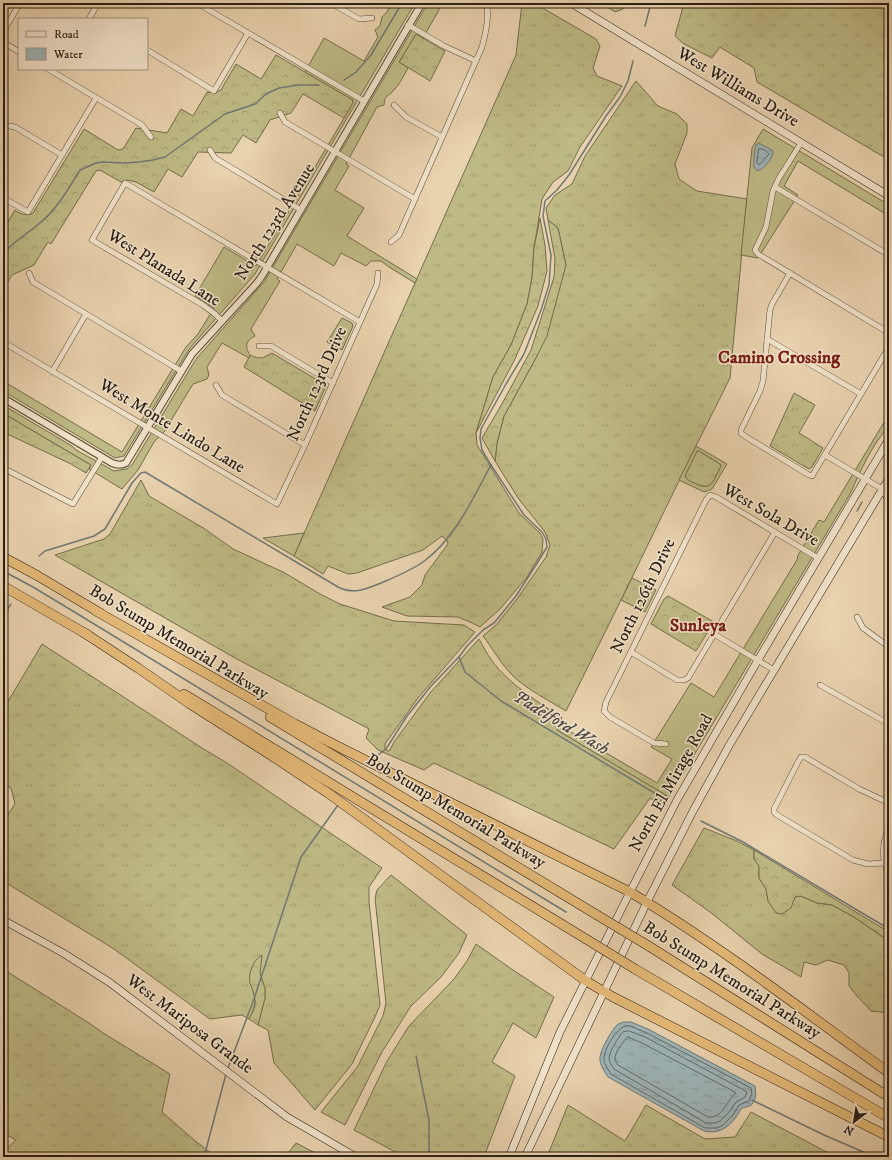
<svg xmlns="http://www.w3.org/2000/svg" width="892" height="1160" font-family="'IM FELL DW Pica',serif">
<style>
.grass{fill:url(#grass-tufts);stroke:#746c4d}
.forest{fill:url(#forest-crowns);stroke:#746c4d}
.garden{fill:#beba85;stroke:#746c4d;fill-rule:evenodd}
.water{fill:url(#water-ripples);stroke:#6f7876}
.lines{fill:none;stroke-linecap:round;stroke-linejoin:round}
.shore{stroke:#646966;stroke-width:1}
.stream{stroke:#6f7876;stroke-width:1.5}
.minor-casing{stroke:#594b3b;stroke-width:6}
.tertiary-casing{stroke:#594b3b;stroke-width:8}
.secondary-casing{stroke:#291e15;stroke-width:8}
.motorway-casing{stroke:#291e15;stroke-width:10}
.minor{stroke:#f1e2ca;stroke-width:5}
.tertiary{stroke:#f1e2ca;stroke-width:6}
.secondary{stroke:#f1e2ca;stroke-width:7}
.motorway{stroke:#e4b977;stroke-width:9}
.motorway-bridge-casing{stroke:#291e15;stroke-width:10;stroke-linecap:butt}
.motorway-bridge{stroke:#e4b977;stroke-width:9}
.labels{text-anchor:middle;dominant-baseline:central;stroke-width:3;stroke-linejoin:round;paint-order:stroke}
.street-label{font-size:17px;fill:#291e15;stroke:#f1e2ca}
.neighbourhood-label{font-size:18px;font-weight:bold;fill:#7a1f14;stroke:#f1e2ca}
.water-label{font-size:18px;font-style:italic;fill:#4c4b46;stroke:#f1e2ca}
</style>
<defs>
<pattern id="grass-tufts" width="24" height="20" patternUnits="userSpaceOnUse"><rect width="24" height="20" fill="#beba85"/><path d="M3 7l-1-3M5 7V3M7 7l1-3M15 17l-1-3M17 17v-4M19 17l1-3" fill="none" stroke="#a39f72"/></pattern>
<pattern id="forest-crowns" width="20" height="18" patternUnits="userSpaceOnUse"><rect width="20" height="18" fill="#beba85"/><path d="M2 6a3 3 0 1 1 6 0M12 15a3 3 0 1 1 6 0" fill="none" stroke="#a39f72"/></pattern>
<pattern id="water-ripples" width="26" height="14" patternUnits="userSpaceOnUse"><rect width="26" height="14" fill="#9eb4b7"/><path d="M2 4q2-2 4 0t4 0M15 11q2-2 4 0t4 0" fill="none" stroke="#889a9c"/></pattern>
</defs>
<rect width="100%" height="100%" fill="#e9d2ae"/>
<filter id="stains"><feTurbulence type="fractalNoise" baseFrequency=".005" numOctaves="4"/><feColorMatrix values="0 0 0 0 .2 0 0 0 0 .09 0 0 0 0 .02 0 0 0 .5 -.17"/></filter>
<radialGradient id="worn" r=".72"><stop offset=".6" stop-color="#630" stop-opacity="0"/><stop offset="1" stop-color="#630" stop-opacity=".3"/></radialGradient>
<!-- grass -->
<g class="grass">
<polygon points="522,3 534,3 596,39 600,46 593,68 597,76 622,86 580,147 568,171 553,182 542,199 534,248 532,278 527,304 511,345 493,377 476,433 477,445 519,513 540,533 543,539 542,552 527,577 500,609 480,627 470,622 458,617 407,616 382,607 410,597 422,585 425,575 448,544 447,540 442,536 423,550 357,573 348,574 328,566 323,574 294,556 516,55"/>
<polygon points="601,3 626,3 623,9 615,12"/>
<polygon points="684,3 889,3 889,160 757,82 754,68 720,47 712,58 684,44 675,36"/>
<path d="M636 81 658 106 677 114 687 124V133L675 164 679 179 697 191 747 199 730 378 696 446 621 600 566 711C548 700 528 690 513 676 501 664 493 649 483 636L496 625 517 599 546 557 550 545 545 532 518 498 495 461 497 443 504 416 537 356 566 265 558 228 548 220 546 208 555 195 572 184 585 156Z"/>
<path d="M696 451H699L720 464 721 466C714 479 713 492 696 484 691 482 688 481 685 476Z"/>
<path d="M141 480 149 496 205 529 233 549 285 573 320 594 340 604 394 621 464 625 475 632 418 698 385 744V749L388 751 390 750 394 742 430 693 479 639C483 646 487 654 492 661 510 685 537 701 562 718L557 730 666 795 661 801 657 802 650 798 614 849 434 763 424 770 378 750 366 738 369 729 235 658 55 555 104 539 110 534Z"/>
<path d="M42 644 202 748 227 763 382 868 369 887V902L380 1005 375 1017 352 1064 315 1110 274 1063 268 1030 258 1025 265 998V989L260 973 250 981C255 998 258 1002 249 1019L242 1015 210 1019 114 949 3 881V822L15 804 11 788 3 784V710Z"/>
<polygon points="704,828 737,841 754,850 754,859 759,866 759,878 766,889 768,901 782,914 790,908 795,897 801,896 817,903 832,905 854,917 886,939 889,940 889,1013 871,1011 856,995 849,986 849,973 844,965 828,960 816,965 804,962 801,977 762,954 710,912 672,885"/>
<polygon points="391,875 467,935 459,953 441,977 411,1006 382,1052 345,1125 321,1112 358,1066 383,1016 386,1003 375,898 377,890"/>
<polygon points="476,944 513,970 554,997 536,1038 513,1023 492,1062 515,1076 485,1154 482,1157 405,1157 354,1130 387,1061 409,1026 454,979 467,961"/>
<polygon points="3,969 92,1025 103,1033 170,1074 162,1112 194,1140 216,1157 3,1157 3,1152 16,1140 3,1133"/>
<polygon points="568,1105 625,1141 646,1105 705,1139 735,1137 751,1112 836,1157 547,1157"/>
<polygon points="296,1143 323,1157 285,1157"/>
</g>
<!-- forest -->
<g class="forest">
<polygon points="416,34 445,51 430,81 399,62"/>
<path d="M276 55 353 100V103L344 118 303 94 291 113 270 120 256 143 243 135 231 153 198 152 182 177 168 169 154 192 136 182 127 180 121 182 100 170 96 171 51 244 48 242 34 265 12 275 3 289V230L15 210C22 215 26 216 33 213L84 129 118 150 123 149 136 128 167 133 181 109 193 116 207 92 215 93 221 90 236 64 261 79Z"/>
<polygon points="540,218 545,245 547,271 538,306 515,359 476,433 493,377 511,345 527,304 532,278 534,248"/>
<polygon points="548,220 558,228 566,265 547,336 537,356 504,416 497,443 495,461 482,438 503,402 531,350 554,277 555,259"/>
<path d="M272 353 324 384 325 388 315 411 244 367 250 355C260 360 263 358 272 353Z"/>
<polygon points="794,393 815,405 799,433 823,448 812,467 809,469 770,446"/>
<polygon points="3,413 91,465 86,473 71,464 3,432"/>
<polygon points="632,578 656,590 645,612 621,600"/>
<polygon points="668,596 714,622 696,651 651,624 664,599"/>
<polygon points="754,850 889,932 889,940 886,939 854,917 832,905 817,903 801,896 795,897 791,908 782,914 776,913 768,901 766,889 759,878 759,866 754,859"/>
<path d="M262 955 260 973 265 989V998L258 1025 249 1019C252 1013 256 1008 255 1001 255 995 252 989 250 983 248 973 253 960 262 955Z"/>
</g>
<!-- garden -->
<g class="garden">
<polygon points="391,3 415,3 255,274 190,348 183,359 124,456 115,458 3,391 3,381 122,452 186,347 198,334 214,308 195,296 224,247 256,266 353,103 353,100 305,72 324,38 364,61 378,37 375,30 380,26 382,17 387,12"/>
<path d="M428 3H443L423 38 416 34 399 62 408 68C404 75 400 84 394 90 388 98 385 93 384 105L377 107 346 164 349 166 335 190 364 208 347 236 417 279 415 283 389 267 381 261H371L366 266 341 253 334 266 297 244 277 279 280 281 251 329 255 336C245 341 245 347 250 355L249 358 222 343 207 367 209 375 207 379 193 384 164 432 154 442 138 470 122 489 89 469 91 465 3 413V405L72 446 76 450 114 471 127 469 132 465 190 369 197 358 264 282Z"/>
<polygon points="763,129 889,205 889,216 798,161 784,186 798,195 758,258 741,255 752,148"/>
<polygon points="342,318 352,323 353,326 342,350 327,342"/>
<path d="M889 414V426C871 446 861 470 850 494L669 797 557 730 559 725 657 783 672 759 651 747 691 683 714 697 798 558 797 557 819 520 824 522Z"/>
<path d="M696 446 727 464 712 489 704 492 679 480ZM697 451H699L720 464 721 466C714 479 712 492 696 484 692 482 688 481 685 476Z"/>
<polygon points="304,533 294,556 263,538"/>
</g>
<!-- water -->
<g class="water">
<path d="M759 143 773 151C774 160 751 185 754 159 754 154 754 149 757 144Z"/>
<path d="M624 1022H631L648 1029 755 1086C756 1093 757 1101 750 1106 747 1107 743 1107 741 1109 739 1112 738 1115 736 1117 727 1129 718 1134 704 1131L608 1077C604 1071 599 1064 600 1057 601 1049 612 1029 618 1024 619 1024 623 1022 624 1022Z"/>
</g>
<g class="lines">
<!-- shore -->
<g class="shore">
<path d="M759 149C762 148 767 151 769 154L759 165 757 163Z"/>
<path d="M625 1026H630L647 1033 751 1088 752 1094 749 1101 739 1105 733 1115 723 1125 717 1128H705L611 1074C608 1069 603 1063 604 1057 605 1048 616 1029 625 1026Z"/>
<path d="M629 1031 645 1037 742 1089 747 1092 745 1097 736 1102 729 1112 720 1121 715 1123H706L614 1069C612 1066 609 1062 609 1058 610 1050 618 1038 623 1032Z"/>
<path d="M628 1037 642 1043 735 1092V1094C727 1101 722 1119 708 1117L618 1065C617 1063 615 1061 615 1059 615 1052 623 1041 628 1037Z"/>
</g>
<!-- stream -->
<g class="stream">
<polyline points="645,26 651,3"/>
<polyline points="344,80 356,72 371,55 402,3"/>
<path d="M3 254C14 240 28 234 41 222 58 208 68 189 80 170L96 163 103 162 124 163 139 162 153 160 165 157 225 114 255 104 266 94 279 88 298 85H319"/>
<polyline points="857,511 862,502"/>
<path d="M39 556 45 551 94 536 105 529 132 483 141 473 145 472 338 587C354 595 366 589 381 583 395 577 410 571 423 562 455 539 473 498 491 465"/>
<polyline points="3,571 33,587 81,616 566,912"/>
<polyline points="3,616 11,604"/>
<polyline points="459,657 465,672 501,701 661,797"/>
<polyline points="373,759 386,749 407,716 431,686 459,657 467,646 483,630 494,623 508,606 516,596 536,565 547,547 546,539 542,532 524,515 491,465 482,450 480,438 481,429 506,384 524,354 541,310 549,285 551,255 543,216 545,201 557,190 569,175 606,116 620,97 628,81 633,61"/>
<polyline points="701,821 743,842 889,929"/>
<polyline points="416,1056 429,1120 429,1157"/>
<polyline points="228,1068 254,999 301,857 338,805"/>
<polyline points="752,1100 824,1135 875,1157"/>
<polyline points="204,1157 226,1074"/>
</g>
<defs>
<g id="minor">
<polyline points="197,3 364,101"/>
<polyline points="331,3 359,19 372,18"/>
<polyline points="89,19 98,3"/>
<polyline points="408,25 444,46 476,61"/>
<polyline points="3,32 20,3"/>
<polyline points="3,42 19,52"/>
<polyline points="147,50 214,91 248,33"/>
<polyline points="48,69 142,125 151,137"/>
<polyline points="394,105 406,117 442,137"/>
<polyline points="280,113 285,122 415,199"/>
<polyline points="3,125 15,127 62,155"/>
<polyline points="801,143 779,178 773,191 766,227 756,248 755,250 758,254 889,333"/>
<polyline points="210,150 215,158 301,210"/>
<polyline points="775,187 889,255"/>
<polyline points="3,198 28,212 96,98"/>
<path d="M391 242 399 235 482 47C485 36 490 14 486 3"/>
<polyline points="29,273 33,282 181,371"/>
<polyline points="790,273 772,304 770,310 763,381 760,391 741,430 741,433 743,435 809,475 812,476 889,347"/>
<polyline points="222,321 215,314 203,305 92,240 125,183 360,322"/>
<polyline points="767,339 861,394"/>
<polyline points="3,342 277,504 305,445 377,284 378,273"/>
<polyline points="259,346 271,346 333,383"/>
<polyline points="52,372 86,314"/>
<polyline points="216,385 222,395 305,445"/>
<polyline points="825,455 882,489 889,502"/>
<polyline points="3,468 73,504 102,457"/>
<polyline points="857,617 863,628 889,647"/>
<polyline points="714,634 774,670"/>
<polyline points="631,652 677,680 684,680 688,678 775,532"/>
<polyline points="820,685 889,724"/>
<polyline points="666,744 654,743 610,717 604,711 606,702 706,500 710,495 716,497 818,558"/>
<path d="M889 827C882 843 881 859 889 875"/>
<polyline points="884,863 868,864 853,860 777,815 774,812 774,809 798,762 801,757 805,757 859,789 889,803"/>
</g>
<path id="tertiary" d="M3 398 112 463C117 465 121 466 126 463L192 354 257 283 262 276 422 3"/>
<g id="secondary">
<polyline points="571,3 889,196"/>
<polyline points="3,920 63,953 109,982 287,1117 356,1157"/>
<polyline points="509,1157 560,1032 630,892 677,800 758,660 889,439"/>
<polyline points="525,1157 647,902 693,811 730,744 889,478"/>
</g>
<g id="motorway">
<polyline points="3,557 38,576 100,613"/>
<polyline points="3,586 88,635"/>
<path d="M96 611 295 724 339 747 630 892C720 946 804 1011 889 1073"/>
<polyline points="83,632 138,668 190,704 269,754 328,793 586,981 613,997 889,1137"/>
<polyline points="184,694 586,939"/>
<polyline points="270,717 597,915"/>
<polyline points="647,945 889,1097"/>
<polyline points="635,969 889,1118"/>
</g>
</defs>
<!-- minor casing -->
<use href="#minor" class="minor-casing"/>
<!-- tertiary casing -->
<use href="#tertiary" class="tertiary-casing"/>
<!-- secondary casing -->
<use href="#secondary" class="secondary-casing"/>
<!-- motorway casing -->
<use href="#motorway" class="motorway-casing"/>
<!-- minor -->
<use href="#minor" class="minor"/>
<!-- tertiary -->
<use href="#tertiary" class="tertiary"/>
<!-- secondary -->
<use href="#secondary" class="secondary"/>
<!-- motorway -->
<use href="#motorway" class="motorway"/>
<defs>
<g id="motorway-bridge">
<polyline points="597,915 647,945"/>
<polyline points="586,939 635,969"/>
</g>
</defs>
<!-- motorway-bridge casing -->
<use href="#motorway-bridge" class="motorway-bridge-casing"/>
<!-- motorway-bridge -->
<use href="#motorway-bridge" class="motorway-bridge"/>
</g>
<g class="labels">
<!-- street labels -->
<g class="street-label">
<text transform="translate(738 87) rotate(31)">West Williams Drive</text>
<text transform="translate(275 222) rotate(-58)">North 123rd Avenue</text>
<text transform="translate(164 268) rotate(32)">West Planada Lane</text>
<text transform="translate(317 384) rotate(-66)">North 123rd Drive</text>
<text transform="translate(172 426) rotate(31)">West Monte Lindo Lane</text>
<text transform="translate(771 515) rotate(30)">West Sola Drive</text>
<text transform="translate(643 596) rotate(-64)">North 126th Drive</text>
<text transform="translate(179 642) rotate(31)">Bob Stump Memorial Parkway</text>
<text transform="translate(671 783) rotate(-61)">North El Mirage Road</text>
<text transform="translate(456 811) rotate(31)">Bob Stump Memorial Parkway</text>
<text transform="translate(732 980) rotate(32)">Bob Stump Memorial Parkway</text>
<text transform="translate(190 1024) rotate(37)">West Mariposa Grande</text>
</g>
<!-- neighbourhood labels -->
<g class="neighbourhood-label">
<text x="779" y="358">Camino Crossing</text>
<text x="698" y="626">Sunleya</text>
</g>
<!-- water labels -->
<g class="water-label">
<text transform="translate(561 723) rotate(31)">Padelford Wash</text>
</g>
</g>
<!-- margin -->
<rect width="892" height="1160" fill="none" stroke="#e9d2ae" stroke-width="16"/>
<rect x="4" y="4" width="884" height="1152" fill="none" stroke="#291e15" stroke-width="2"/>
<rect x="8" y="8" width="876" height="1144" fill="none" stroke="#291e15"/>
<!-- legend -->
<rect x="18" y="18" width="130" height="52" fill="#f1e2ca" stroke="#a19482"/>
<rect x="26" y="31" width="20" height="6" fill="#f1e2ca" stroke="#a19482"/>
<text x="54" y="38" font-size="12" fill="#291e15">Road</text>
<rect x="26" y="48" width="20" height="12" fill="url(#water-ripples)" stroke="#a19482"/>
<text x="54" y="58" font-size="12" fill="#291e15">Water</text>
<!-- north arrow -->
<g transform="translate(854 1122) rotate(211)" stroke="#f1e2ca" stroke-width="3" paint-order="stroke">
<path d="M0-3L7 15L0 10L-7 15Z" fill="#291e15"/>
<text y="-6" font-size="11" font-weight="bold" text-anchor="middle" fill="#291e15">N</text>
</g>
<rect width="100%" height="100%" filter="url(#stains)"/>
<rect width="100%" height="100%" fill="url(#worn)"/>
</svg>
